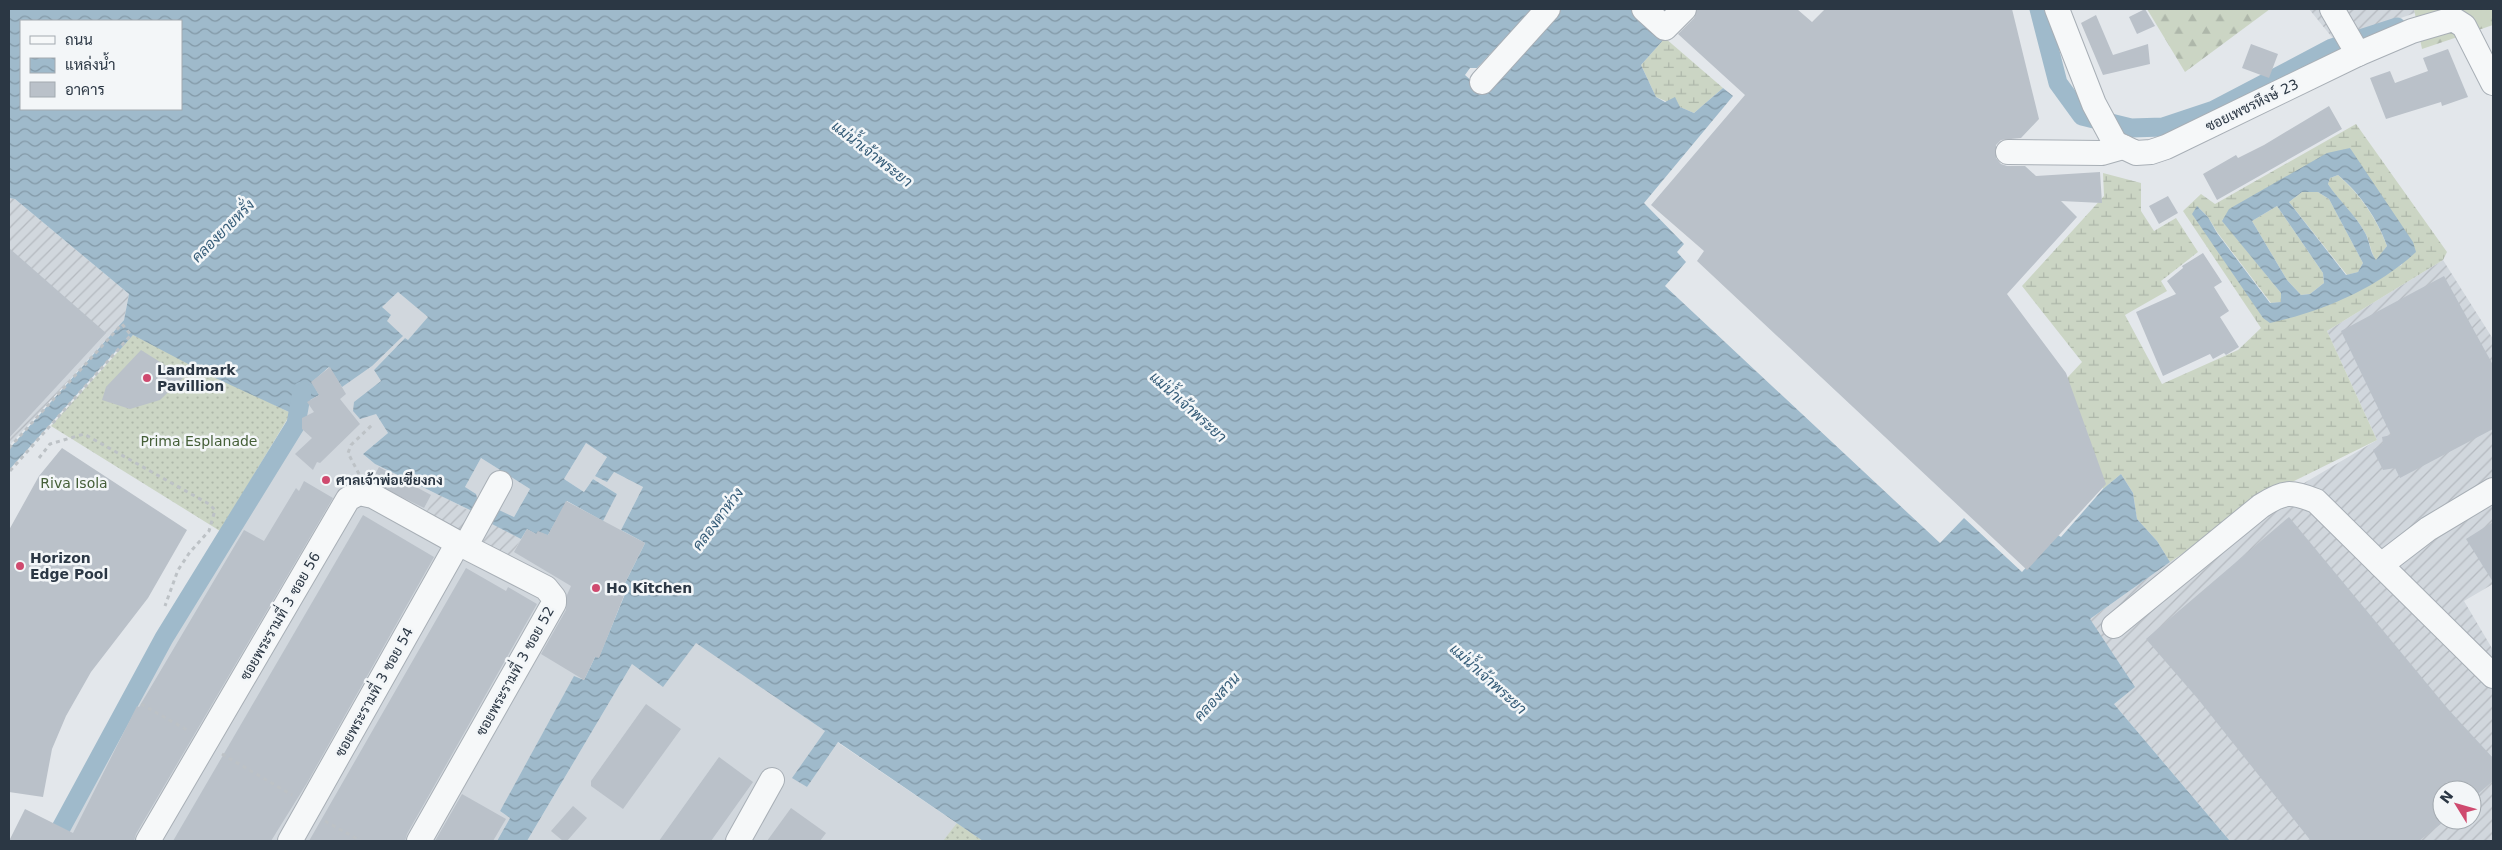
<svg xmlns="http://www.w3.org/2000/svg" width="2502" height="850" font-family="'DejaVu Sans',Sarabun,sans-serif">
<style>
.built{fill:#d1d7dd}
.industrial{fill:url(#industrial-furrows);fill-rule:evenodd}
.forest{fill:url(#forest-firs)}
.wetland{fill:url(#wetland-marsh);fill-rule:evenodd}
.garden{fill:url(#garden-dots)}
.water{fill:url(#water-waves);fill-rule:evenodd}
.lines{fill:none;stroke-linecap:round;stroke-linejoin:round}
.canal{stroke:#9fbacb;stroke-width:19}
.building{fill:#bac1c9}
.minor-casing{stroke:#a8afb6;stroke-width:26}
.path{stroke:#bdc2c6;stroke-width:3;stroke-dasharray:4 4;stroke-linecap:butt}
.minor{stroke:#f6f8f9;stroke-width:24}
.poi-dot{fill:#cf4a6f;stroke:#f3f6f8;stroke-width:2}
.labels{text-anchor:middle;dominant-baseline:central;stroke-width:5;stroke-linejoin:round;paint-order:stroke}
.street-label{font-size:14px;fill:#2b3744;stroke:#f3f6f8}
.poi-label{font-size:14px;font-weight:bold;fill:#2b3744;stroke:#f3f6f8;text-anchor:start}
.park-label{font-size:14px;fill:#455f38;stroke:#f3f6f8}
.water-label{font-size:15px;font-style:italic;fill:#355c78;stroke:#f3f6f8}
</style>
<defs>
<pattern id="industrial-furrows" width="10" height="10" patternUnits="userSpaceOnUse" patternTransform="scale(1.25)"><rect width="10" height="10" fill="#d1d7dd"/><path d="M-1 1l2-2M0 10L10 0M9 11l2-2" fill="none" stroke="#b4b9bf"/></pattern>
<pattern id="forest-firs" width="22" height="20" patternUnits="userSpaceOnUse" patternTransform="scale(1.25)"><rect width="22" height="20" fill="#cbd5c4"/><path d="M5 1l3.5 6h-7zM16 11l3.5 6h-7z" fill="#aeb7aa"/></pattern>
<pattern id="wetland-marsh" width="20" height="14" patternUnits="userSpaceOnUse" patternTransform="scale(1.25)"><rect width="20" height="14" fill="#cbd5c4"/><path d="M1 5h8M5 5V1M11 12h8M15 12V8" fill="none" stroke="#aeb7aa"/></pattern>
<pattern id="garden-dots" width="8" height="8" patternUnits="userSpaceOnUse" patternTransform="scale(1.25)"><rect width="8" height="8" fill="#cbd5c4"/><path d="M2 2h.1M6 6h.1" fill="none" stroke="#aeb7aa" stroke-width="1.8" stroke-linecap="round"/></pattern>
<pattern id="water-waves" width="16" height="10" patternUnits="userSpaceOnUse" patternTransform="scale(1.25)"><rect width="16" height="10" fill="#9fbacb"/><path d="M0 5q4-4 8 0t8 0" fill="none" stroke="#8298a6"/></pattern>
</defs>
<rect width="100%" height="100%" fill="#e3e7eb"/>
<!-- built -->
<g class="built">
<polygon points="398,292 429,317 408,340 405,338 374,370 381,381 376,414 388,433 363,454 375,464 472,511 465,487 481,458 530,489 514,517 536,534 566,501 603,520 617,494 593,479 584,492 564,479 586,443 607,457 595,476 614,472 643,487 621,530 645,543 621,591 625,593 599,658 595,657 584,680 574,677 500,811 510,818 497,841 64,841 106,755 174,635 302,429 303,404 311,382 330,367 343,386 402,335 386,321 382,307"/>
<polygon points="696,642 825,731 793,778 807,787 837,742 983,841 527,841 632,664"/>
</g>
<!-- industrial -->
<g class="industrial">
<polygon points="2309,9 2414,9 2415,13 2335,41"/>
<polygon points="9,198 15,199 129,294 124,320 9,446"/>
<path d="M2443 260 2493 339V584L2464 601 2493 650V841H2230L2114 704 2090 619 2170 562 2377 440 2327 331ZM2442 790H2472V820H2442Z"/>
<polygon points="436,493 521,539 507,563 423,519"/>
</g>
<!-- forest -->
<g class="forest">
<polygon points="2147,9 2270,9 2185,72"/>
<polygon points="2414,9 2493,9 2493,25 2422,49"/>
</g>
<!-- wetland -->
<g class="wetland">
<polygon points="1665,38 1723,88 1694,113 1656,97 1641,65"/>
<path d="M2356 124 2447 252 2443 260 2327 331 2377 440 2288 484 2170 562 2157 541 2137 519 2133 493 2121 474 2103 489 2067 378 2082 362 2022 286 2104 196 2103 173 2141 183V211L2154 231 2176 218 2198 252 2161 281 2167 291 2125 315 2162 384 2238 350 2261 328 2183 211 2201 194 2215 204ZM2350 148 2402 265 2263 318 2197 206 2208 217 2217 232 2271 303 2281 302V293L2222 220Z"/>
<path d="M2338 175C2360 194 2377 219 2387 246L2376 261C2370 251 2370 240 2364 231 2354 213 2339 202 2328 184L2330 178Z"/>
<polygon points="2302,192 2318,192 2329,199 2363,263 2358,272 2347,275 2289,202"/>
<polygon points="2277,206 2323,273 2324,283 2310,294 2301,295 2287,280 2252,221"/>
</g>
<!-- garden -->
<g class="garden">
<polygon points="133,335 291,413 220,531 51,426"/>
<polygon points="957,823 983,841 943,841"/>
</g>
<!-- water -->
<g class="water">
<path d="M9 9H1532L1477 68H1470L1465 75 1486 94 1492 89 1491 81 1557 9H1635L1665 38 1641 65 1656 97 1665 102 1675 97 1680 107 1694 113 1723 88 1733 96 1644 203 1684 244 1677 252 1686 262 1665 286 1940 543 1964 518 2022 572 2056 534 2061 537 2103 489 2121 474 2133 493 2137 519 2157 541 2170 562 2090 619 2135 687 2114 704 2230 841H983L838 742 807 787 792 778 825 731 696 643 663 687 632 664 527 841H497L510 818 500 811 574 676 584 680 595 657H599L625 594 621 591 645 543 621 530 643 487 614 472 607 482 595 476 607 457 586 443 564 479 584 492 593 479 617 494 603 521 567 501 548 535 536 534 527 529 521 539 488 522 493 512 499 510 514 517 530 489 481 458 465 487 476 494 478 502 472 511 375 464 363 454 388 433 376 414 360 419 353 411 354 402 381 381 374 370 405 338 408 340 428 317 398 292 382 307 391 315 387 321 403 336 372 366 342 387 329 367 312 382 319 395 303 404 302 418 211 376 133 335 118 352 116 351 9 470V449L124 320 129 294 15 199 9 198ZM21 21H181V109H21Z"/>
<path d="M2350 148 2413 242 2416 252C2376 289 2323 311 2270 323L2263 318 2192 214 2197 206 2208 217 2217 233 2270 303 2281 302V293L2222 221 2229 209 2327 153ZM2338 175C2360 193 2378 220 2387 246L2376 260C2369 251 2370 240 2364 231 2354 213 2339 201 2328 184L2330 178ZM2302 192H2318L2329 199 2363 263 2358 272 2346 275 2289 202ZM2277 206 2323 273 2324 283 2310 294 2301 295 2287 280 2252 221Z"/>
</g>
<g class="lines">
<!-- canal -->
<g class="canal">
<polyline points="2039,9 2058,83 2082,116 2131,128 2163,127 2214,110 2332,48 2397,27"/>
<polyline points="54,841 164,638 296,424 302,391"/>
</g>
</g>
<!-- building -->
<g class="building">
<polygon points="1697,9 1797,9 1812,22 1825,9 2012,9 2039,119 2021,138 2001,140 1996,145 1996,158 2001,164 2007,166 2025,166 2036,176 2100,172 2102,203 2061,201 2077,217 2007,294 2066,373 2106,484 2027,570 1697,261 1704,251 1651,205 1745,95 1678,34 1694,18"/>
<polygon points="2145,9 2155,26 2137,34 2129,17"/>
<polygon points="2096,15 2113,55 2148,44 2150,64 2103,75 2081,23"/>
<polygon points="2251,44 2278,54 2269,78 2242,68"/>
<polygon points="2448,49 2468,97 2442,106 2441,102 2386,119 2370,78 2390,71 2395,83 2428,71 2423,58"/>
<polygon points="2329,106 2342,129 2217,200 2203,174 2236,155 2238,158 2264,145"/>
<polygon points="2168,196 2178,213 2159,224 2149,206"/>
<polygon points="9,248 106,333 9,438"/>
<polygon points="2203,253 2222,282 2214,287 2229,311 2220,317 2239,347 2226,355 2224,353 2213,359 2210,354 2163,376 2136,312 2176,294 2167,281 2183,268 2182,266"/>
<polygon points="2444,276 2493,365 2493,429 2400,478 2395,468 2383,470 2373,450 2383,443 2382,437 2391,435 2341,331"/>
<polygon points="141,350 184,377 160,400 130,409 102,400 106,387"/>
<polygon points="330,367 346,394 340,399 360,424 320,463 317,462 313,470 295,454 312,438 302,429 302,418 314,412 307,402 319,395 311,382"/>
<polygon points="62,448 187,530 148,598 91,672 66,716 52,749 43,797 9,792 9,530 39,476"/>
<polygon points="379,467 431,495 424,508 371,482"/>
<polygon points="304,481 333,498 136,834 134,841 9,841 25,809 73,833 137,706 139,707 244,530 264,541 296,488 299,491"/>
<polygon points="566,501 645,543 621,591 625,593 599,658 595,657 584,680 541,654 566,610 567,595 571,586 514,552 527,529 536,534 538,531 548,535"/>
<polygon points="363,515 434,557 307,783 271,841 173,841"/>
<polygon points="2289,517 2448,709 2493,758 2493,781 2472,799 2472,790 2442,790 2442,823 2419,841 2311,841 2198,699 2146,639"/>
<polygon points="2493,522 2493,582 2466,539"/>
<polygon points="466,568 506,591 508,587 537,604 407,834 405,841 309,841"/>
<polygon points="646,704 681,729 623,809 591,786 591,781"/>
<polygon points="719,757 753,782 711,841 659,841"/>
<polygon points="462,794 506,819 493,841 435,841"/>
<polygon points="573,806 587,818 567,841 563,841 551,831"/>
<polygon points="791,808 826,833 820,841 767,841"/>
</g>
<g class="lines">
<defs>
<g id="minor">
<polyline points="1644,9 1665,28 1684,9"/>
<polyline points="2057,9 2094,104 2115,143 2136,153 2151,152 2166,147 2358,54 2412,31 2453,19 2464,26 2493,83"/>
<polyline points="2332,9 2358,54"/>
<polyline points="1482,82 1548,9"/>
<polyline points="2008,152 2102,153 2123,147"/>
<polyline points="465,547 500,483"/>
<polyline points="2381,565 2428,529 2493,490"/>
<path d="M2114 626 2261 506C2284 491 2291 491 2316 501L2493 676"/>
<polyline points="148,841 348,499 359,493 373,496 458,543 546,588 554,598 554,603 419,841"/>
<polyline points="290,841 458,543"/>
<polyline points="738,841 772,780"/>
</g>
</defs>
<!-- minor casing -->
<use href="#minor" class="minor-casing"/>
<!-- path -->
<g class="path">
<polyline points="9,448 122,324 131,335 9,472"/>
<polyline points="39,458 50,444 84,434 209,504 215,510 209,531 190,552 178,570 165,606"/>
<polyline points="359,474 348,453 351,445 372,425"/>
<polyline points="141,704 189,731"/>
<polyline points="222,754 292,795"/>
<polyline points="325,821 361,841"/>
</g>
<!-- minor -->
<use href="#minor" class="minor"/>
</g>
<!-- markers -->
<g class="poi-dot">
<circle cx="147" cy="378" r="5"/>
<circle cx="326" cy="480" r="5"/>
<circle cx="20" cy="566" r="5"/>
<circle cx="596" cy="588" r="5"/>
</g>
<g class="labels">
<!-- street labels -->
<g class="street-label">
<text transform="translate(2252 105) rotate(-26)">ซอยเพชรหึงษ์ 23</text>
<text transform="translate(280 616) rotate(-60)">ซอยพระรามที่ 3 ซอย 56</text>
<text transform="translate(515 671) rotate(-61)">ซอยพระรามที่ 3 ซอย 52</text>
<text transform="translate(374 692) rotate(-61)">ซอยพระรามที่ 3 ซอย 54</text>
</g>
<!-- poi labels -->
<g class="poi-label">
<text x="157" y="370">Landmark<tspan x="157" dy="16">Pavillion</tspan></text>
<text x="336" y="480">ศาลเจ้าพ่อเซียงกง</text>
<text x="30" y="558">Horizon<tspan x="30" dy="16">Edge Pool</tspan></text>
<text x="606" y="588">Ho Kitchen</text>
</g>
<!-- park labels -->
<g class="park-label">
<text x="199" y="441">Prima Esplanade</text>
<text x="74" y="483">Riva Isola</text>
</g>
<!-- water labels -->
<g class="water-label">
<text transform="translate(872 154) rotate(38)">แม่น้ำเจ้าพระยา</text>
<text transform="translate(223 231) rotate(-45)">คลองยายหรั่ง</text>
<text transform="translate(1188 407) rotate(42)">แม่น้ำเจ้าพระยา</text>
<text transform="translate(718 519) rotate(-53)">คลองตาห่วง</text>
<text transform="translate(1488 679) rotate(42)">แม่น้ำเจ้าพระยา</text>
<text transform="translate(1217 697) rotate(-47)">คลองสวน</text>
</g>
</g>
<!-- border -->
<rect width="2502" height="850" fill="none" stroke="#2b3744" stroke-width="20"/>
<!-- legend -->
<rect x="20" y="20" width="162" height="90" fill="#f3f6f8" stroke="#a3aab0"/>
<rect x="30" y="36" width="25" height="8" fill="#f6f8f9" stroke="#a3aab0"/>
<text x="65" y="45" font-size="15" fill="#2b3744">ถนน</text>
<rect x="30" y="58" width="25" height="15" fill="url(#water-waves)" stroke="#a3aab0"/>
<text x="65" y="70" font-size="15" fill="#2b3744">แหล่งน้ำ</text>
<rect x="30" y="82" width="25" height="15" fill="#bac1c9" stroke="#a3aab0"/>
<text x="65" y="95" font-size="15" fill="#2b3744">อาคาร</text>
<!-- north arrow -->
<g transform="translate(2457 805) rotate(307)"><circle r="24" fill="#f3f6f8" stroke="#a3aab0"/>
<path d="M0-4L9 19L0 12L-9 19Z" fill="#cf4a6f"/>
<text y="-8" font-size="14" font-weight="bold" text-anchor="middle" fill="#2b3744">N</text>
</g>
</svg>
